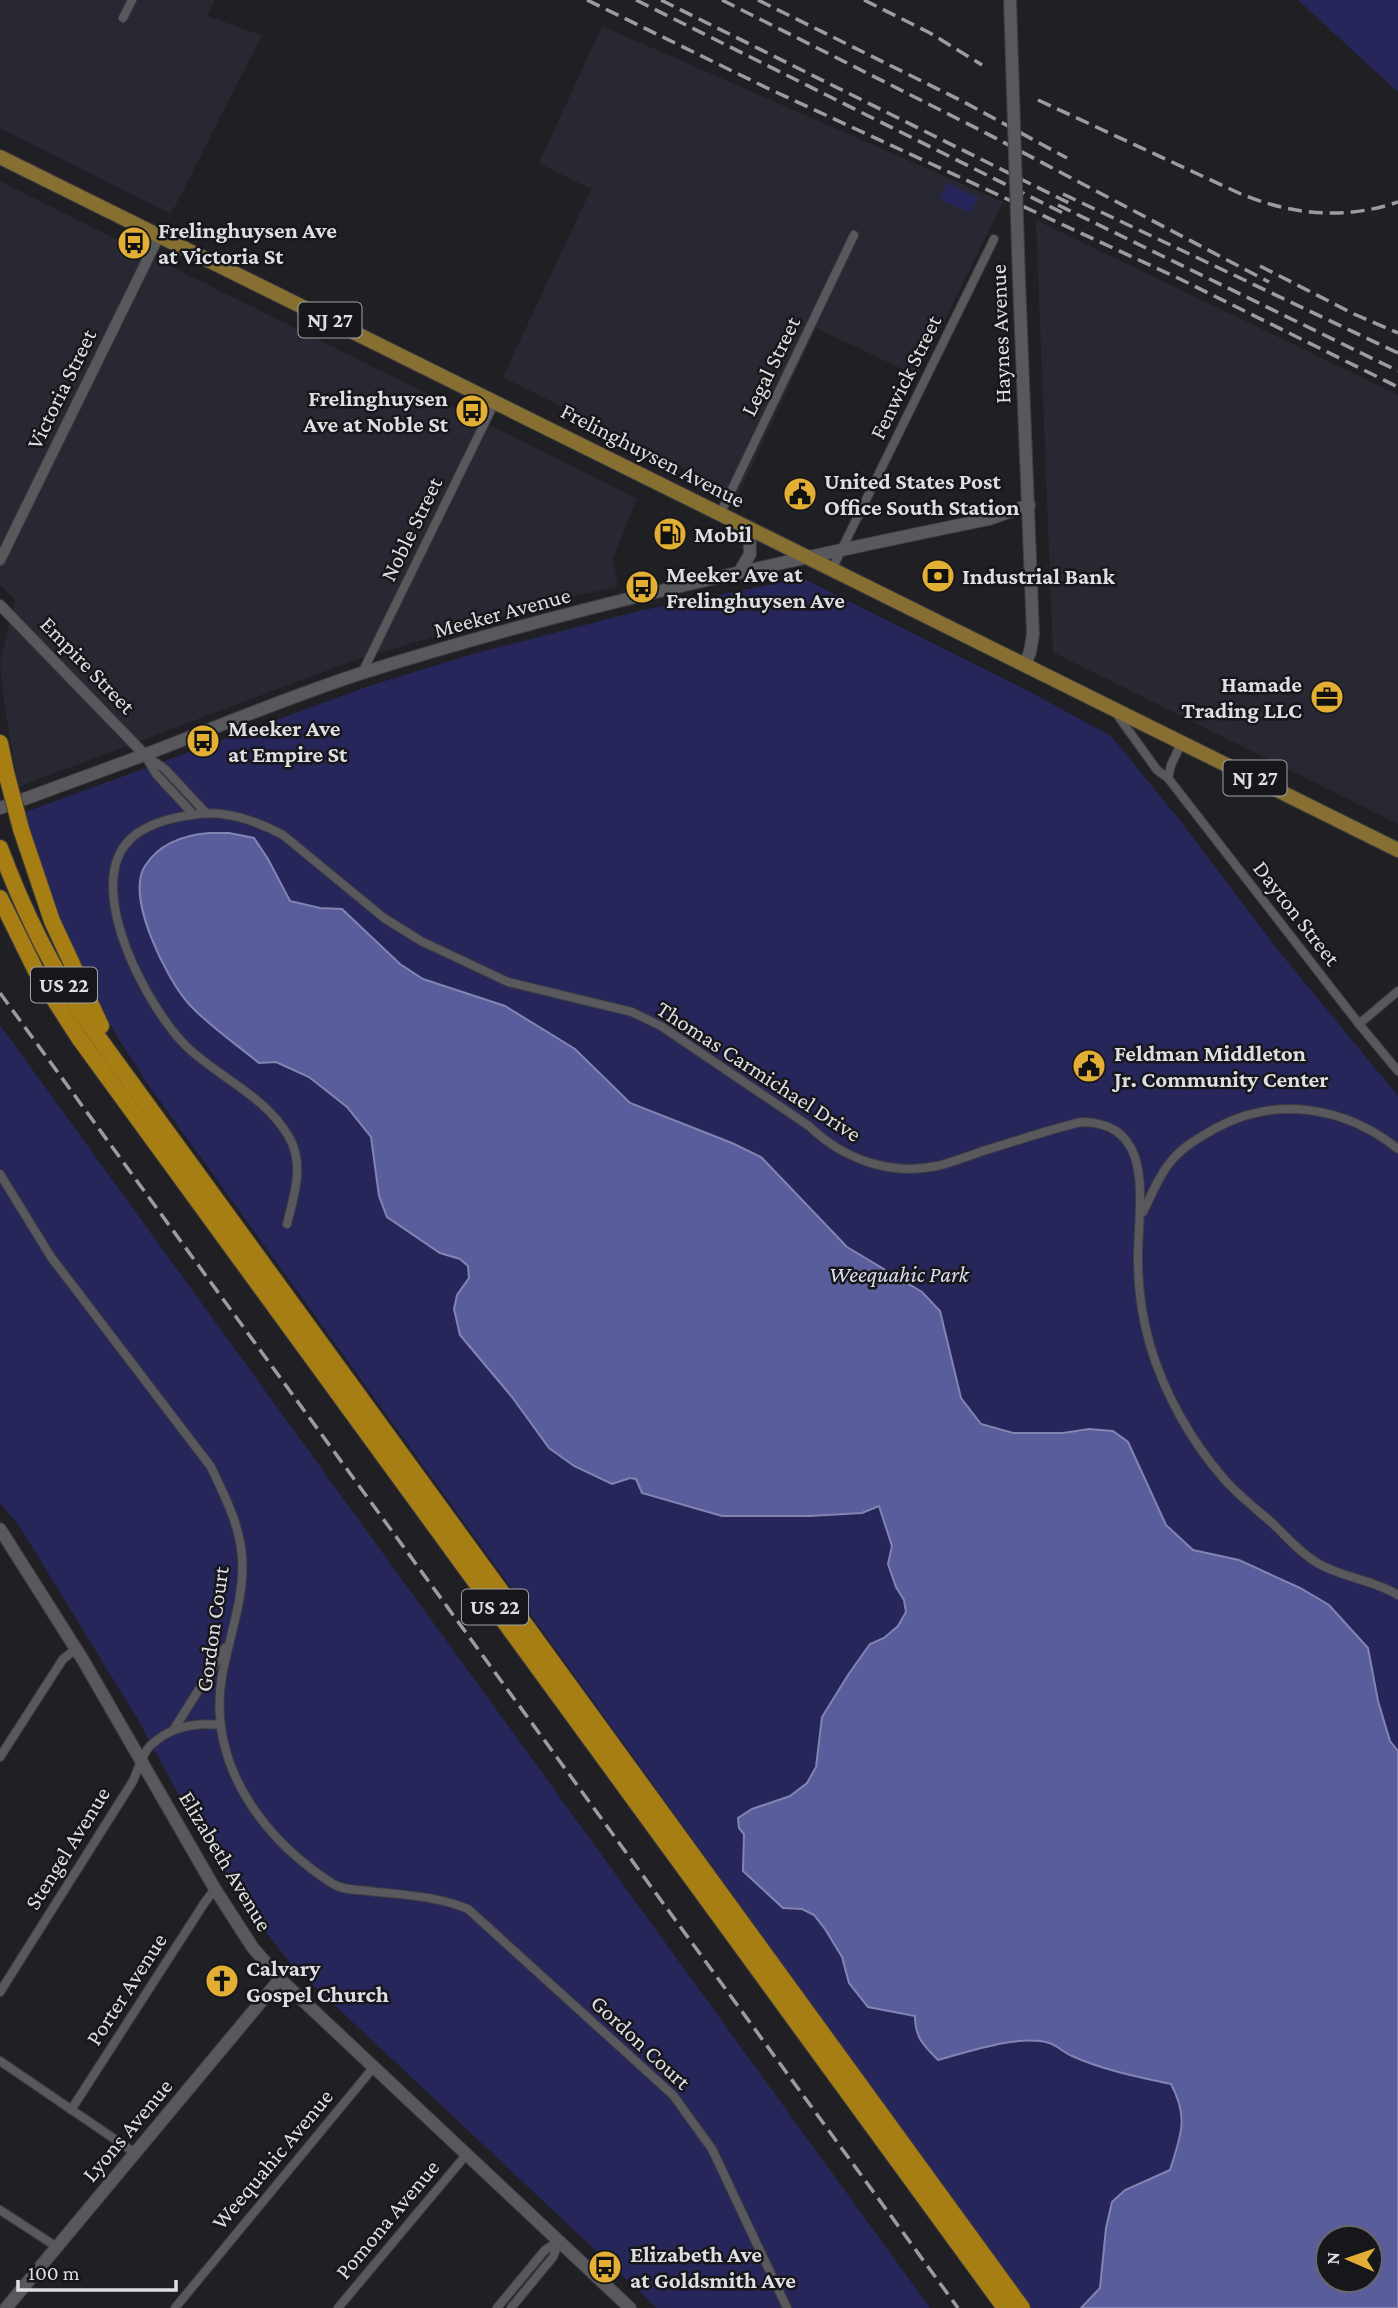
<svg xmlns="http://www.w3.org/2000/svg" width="1398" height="2308" font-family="'Crimson Pro',serif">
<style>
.built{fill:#272831}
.green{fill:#27265b;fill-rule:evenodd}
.water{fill:#5a5d9c;stroke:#8284b1;stroke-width:2;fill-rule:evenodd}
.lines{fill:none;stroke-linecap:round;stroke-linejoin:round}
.minor-casing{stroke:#3d3d41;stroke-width:10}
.tertiary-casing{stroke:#3d3d41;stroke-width:12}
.secondary-casing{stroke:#3d3d41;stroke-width:14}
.primary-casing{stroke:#3d3d41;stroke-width:16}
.motorway-casing{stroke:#3d3d41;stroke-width:18}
.minor{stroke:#58585d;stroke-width:8}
.tertiary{stroke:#58585d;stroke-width:10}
.secondary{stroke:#58585d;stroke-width:12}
.primary{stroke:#876f31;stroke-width:14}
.motorway{stroke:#a77e13;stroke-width:16}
.rail{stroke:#9c9ca0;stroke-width:3.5;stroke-dasharray:14 7;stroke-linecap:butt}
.secondary-bridge-casing{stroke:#3d3d41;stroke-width:14;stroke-linecap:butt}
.motorway-bridge-casing{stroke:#3d3d41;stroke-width:18;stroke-linecap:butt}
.secondary-bridge{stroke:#58585d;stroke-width:12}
.motorway-bridge{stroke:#a77e13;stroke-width:16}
.labels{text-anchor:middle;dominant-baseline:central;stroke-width:5;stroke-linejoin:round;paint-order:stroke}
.shield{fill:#17171b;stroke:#a2a3a6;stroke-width:2}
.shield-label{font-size:21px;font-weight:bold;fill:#dedfe2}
.poi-label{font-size:23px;font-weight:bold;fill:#dedfe2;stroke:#17171b;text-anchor:start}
.street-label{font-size:23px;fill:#dedfe2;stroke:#17171b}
.park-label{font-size:23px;font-style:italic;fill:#dadcef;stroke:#17171b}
</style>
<rect width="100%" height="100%" fill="#202024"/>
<!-- built -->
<g class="built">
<polygon points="0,0 215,0 207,16 262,35 171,214 0,128"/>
<polygon points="602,26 1003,202 917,376 816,328 738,496 503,377 591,189 539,163"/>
<polygon points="0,181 637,499 613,558 618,586 555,601 352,661 18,787 4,702 0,663 15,600 0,585"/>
<polygon points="1036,220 1398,395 1398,824 1053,652"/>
</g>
<!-- green -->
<g class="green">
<polygon points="1298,0 1398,0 1398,92"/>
<polygon points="947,183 978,198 970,213 940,199"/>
<path d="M794 580H806L1030 692 1111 736 1178 818 1281 954 1398 1096V2308H1031L145 1080 104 1015 62 932 23 813 369 686 473 654 639 611ZM1328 2238H1370V2280H1328Z"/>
<polygon points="0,1025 930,2308 657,2308 292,1965 226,1882 137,1718 20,1527 0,1503"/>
</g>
<!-- water -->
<path class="water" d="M209 833H229L254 838 268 859 290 901 320 908 342 909 400 964 423 979 505 1006 575 1049 630 1103 732 1143 761 1157 847 1247 922 1292 940 1311 961 1398 981 1424 1013 1433H1063L1089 1429 1113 1431 1128 1442 1166 1525 1193 1550 1239 1560 1300 1588 1329 1605 1368 1648 1378 1701 1390 1741 1398 1751V2308H1081L1100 2288 1106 2228 1112 2202 1125 2190 1170 2170C1181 2135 1189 2118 1171 2084 1138 2077 1103 2070 1072 2056 1064 2053 1057 2045 1049 2043 1019 2034 968 2052 938 2060 923 2045 915 2037 915 2016L868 2007 849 1983 842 1957 825 1929 814 1915 802 1909 783 1908 743 1871 744 1834 739 1828 738 1818 752 1809 790 1796 807 1783 816 1767 822 1717 848 1675 870 1644 884 1638 898 1626 906 1612 904 1600 896 1587 888 1564 892 1546 879 1506 862 1513 810 1516H722L642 1493 636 1479 630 1478 612 1484 574 1466 549 1448 512 1397 460 1335 454 1309 457 1295 469 1278 468 1266 460 1259 440 1253 387 1217 379 1196 371 1137 347 1107 309 1077 276 1062 259 1063C236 1044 209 1026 189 1004 167 980 125 897 145 866 159 844 184 835 209 833ZM1328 2238H1370V2280H1328Z"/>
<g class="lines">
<defs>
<g id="minor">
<polyline points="123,18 132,0"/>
<polyline points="720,514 854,235"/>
<polyline points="832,569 994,239"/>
<polyline points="362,673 495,402"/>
<polyline points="1116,713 1157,770 1168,778 1359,1024 1398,1071"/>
<polyline points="145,755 165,769 206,813"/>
<polyline points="146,757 156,774 193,814"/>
<polyline points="1168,778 1171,765 1182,742"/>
<polyline points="1359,1024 1398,991"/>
<path d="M0 1174 51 1257 211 1467C224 1495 240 1525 242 1557 245 1598 229 1636 222 1676 207 1764 263 1839 333 1884 343 1890 358 1890 369 1891 403 1895 437 1896 468 1909L673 2095 712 2149 787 2308"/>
<path d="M1143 1212C1152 1194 1159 1175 1172 1160 1184 1146 1200 1137 1216 1128 1276 1095 1346 1107 1398 1149"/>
<path d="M287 1224C294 1195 305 1165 289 1137 266 1096 219 1078 186 1046 148 1008 87 895 125 845 139 826 169 818 191 815 223 809 255 820 283 835L384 918 421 941 508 982 632 1012 661 1026 809 1126C843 1159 890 1176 937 1166 953 1162 968 1156 983 1151 1016 1141 1048 1130 1081 1122 1159 1122 1137 1209 1138 1261 1138 1290 1142 1317 1150 1345 1164 1393 1191 1441 1224 1479 1238 1495 1255 1508 1271 1522 1286 1536 1301 1554 1319 1564 1344 1578 1374 1580 1398 1595"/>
<polyline points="174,1729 225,1648"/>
<polyline points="0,1757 63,1659 76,1649"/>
<path d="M0 1992 133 1781C138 1770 142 1754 150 1746 169 1727 195 1722 221 1725"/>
<polyline points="0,2061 135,2153"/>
<polyline points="71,2110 205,1902 215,1889"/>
<polyline points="0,2210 57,2247"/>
<polyline points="175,2308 373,2068"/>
<polyline points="338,2308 466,2155"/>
<polyline points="497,2308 545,2250 559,2241"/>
<polyline points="511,2308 553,2257 559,2241"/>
</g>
<g id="tertiary">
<polyline points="0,560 159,236"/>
<polyline points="0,605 145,755"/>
</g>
<g id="secondary">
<polyline points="1019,280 1033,634 1030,652 1025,665"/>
<polyline points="739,573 750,554 749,528"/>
<path d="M0 808C48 790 96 773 144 755 217 727 288 697 362 673 567 608 779 562 989 519L1029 505"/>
<polyline points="0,1529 83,1660 215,1889 253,1948 280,1979 630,2308"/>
<polyline points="6,2308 280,1979"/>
</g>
<polyline id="primary" points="0,157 1398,850"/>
<g id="motorway">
<polyline points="0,743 6,772"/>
<polyline points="21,829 52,921 101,1026"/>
<path d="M0 848C25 915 57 979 98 1037L1022 2308"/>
<polyline points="0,898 36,971 79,1038 1005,2308"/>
</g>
</defs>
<!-- minor casing -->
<use href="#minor" class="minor-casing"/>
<!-- tertiary casing -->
<use href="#tertiary" class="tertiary-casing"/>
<!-- secondary casing -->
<use href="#secondary" class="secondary-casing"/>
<!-- primary casing -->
<use href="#primary" class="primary-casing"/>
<!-- motorway casing -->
<use href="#motorway" class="motorway-casing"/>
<!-- minor -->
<use href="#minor" class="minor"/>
<!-- tertiary -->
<use href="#tertiary" class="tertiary"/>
<!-- secondary -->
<use href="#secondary" class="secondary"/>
<!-- primary -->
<use href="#primary" class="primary"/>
<!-- motorway -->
<use href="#motorway" class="motorway"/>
<!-- rail -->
<g class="rail">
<polyline points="587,0 765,87 1180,279 1398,387"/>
<polyline points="636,0 1065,214"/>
<polyline points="661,0 1071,204"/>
<polyline points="722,0 982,131 1269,282"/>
<polyline points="758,0 962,101 1067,158"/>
<polyline points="864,0 930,33 982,65"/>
<path d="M1038 100 1241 194C1292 215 1345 220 1398 202"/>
<polyline points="1063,194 1398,353"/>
<polyline points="1058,205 1398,371"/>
<polyline points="1260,266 1354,314 1398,333"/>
<polyline points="0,993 958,2308"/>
</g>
<defs>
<polyline id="secondary-bridge" points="1010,0 1019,280"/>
<polyline id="motorway-bridge" points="6,772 21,829"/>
</defs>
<!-- secondary-bridge casing -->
<use href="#secondary-bridge" class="secondary-bridge-casing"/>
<!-- motorway-bridge casing -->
<use href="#motorway-bridge" class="motorway-bridge-casing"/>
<!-- secondary-bridge -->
<use href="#secondary-bridge" class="secondary-bridge"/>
<!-- motorway-bridge -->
<use href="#motorway-bridge" class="motorway-bridge"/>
</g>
<!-- icons -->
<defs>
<symbol id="bus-disc" viewBox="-11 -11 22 22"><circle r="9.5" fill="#e2af34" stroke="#17171b"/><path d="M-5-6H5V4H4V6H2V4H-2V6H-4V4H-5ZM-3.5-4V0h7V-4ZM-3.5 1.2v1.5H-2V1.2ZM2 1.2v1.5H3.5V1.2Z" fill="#111"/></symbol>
<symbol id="civic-disc" viewBox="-11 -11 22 22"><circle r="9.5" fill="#e2af34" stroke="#17171b"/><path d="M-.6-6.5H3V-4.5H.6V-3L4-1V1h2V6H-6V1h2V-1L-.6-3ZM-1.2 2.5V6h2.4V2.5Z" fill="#111"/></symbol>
<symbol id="fuel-disc" viewBox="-11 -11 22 22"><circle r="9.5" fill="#e2af34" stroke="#17171b"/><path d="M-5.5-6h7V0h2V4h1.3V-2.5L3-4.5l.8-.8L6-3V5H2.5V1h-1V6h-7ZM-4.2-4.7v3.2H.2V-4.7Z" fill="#111"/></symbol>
<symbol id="bank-disc" viewBox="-11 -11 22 22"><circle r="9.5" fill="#e2af34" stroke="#17171b"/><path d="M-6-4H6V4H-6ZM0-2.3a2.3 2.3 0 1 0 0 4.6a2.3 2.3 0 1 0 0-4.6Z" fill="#111"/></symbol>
<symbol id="office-disc" viewBox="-11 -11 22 22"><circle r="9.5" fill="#e2af34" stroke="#17171b"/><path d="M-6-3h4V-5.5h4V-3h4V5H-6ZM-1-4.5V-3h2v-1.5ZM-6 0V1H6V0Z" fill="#111"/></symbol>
<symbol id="church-disc" viewBox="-11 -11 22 22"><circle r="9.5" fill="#e2af34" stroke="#17171b"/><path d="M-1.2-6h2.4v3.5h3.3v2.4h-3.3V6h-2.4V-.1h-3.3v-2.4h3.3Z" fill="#111"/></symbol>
</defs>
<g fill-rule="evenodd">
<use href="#bus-disc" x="115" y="224" width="38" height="38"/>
<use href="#bus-disc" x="453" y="392" width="38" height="38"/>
<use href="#civic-disc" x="781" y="475" width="38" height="38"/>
<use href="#fuel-disc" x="651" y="515" width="38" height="38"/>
<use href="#bank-disc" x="919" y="557" width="38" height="38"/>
<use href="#bus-disc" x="623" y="568" width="38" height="38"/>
<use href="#office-disc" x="1308" y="678" width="38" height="38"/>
<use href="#bus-disc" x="184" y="722" width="38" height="38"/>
<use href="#civic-disc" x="1070" y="1047" width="38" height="38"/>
<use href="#church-disc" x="203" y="1962" width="38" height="38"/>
<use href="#bus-disc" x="586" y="2248" width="38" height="38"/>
</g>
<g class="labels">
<!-- shield labels -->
<g class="shield">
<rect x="298.5" y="302.5" width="63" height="35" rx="5"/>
<rect x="1223.5" y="760.5" width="63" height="35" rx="5"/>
<rect x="31" y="967.5" width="66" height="35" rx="5"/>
<rect x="462" y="1589.5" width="66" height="35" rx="5"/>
</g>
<g class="shield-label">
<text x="330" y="320">NJ 27</text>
<text x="1255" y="778">NJ 27</text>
<text x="64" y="985">US 22</text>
<text x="495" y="1607">US 22</text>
</g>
<!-- poi labels -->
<g class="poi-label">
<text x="158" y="230">Frelinghuysen Ave<tspan x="158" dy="26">at Victoria St</tspan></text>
<text x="448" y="398" text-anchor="end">Frelinghuysen<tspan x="448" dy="26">Ave at Noble St</tspan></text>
<text x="824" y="481">United States Post<tspan x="824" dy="26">Office South Station</tspan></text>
<text x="694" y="534">Mobil</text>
<text x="666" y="574">Meeker Ave at<tspan x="666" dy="26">Frelinghuysen Ave</tspan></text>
<text x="962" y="576">Industrial Bank</text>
<text x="1302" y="684" text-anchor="end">Hamade<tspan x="1302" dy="26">Trading LLC</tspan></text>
<text x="228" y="728">Meeker Ave<tspan x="228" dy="26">at Empire St</tspan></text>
<text x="1114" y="1053">Feldman Middleton<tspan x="1114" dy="26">Jr. Community Center</tspan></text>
<text x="246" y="1968">Calvary<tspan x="246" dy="26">Gospel Church</tspan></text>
<text x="630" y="2254">Elizabeth Ave<tspan x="630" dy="26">at Goldsmith Ave</tspan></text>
</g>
<!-- street labels -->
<g class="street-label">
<text transform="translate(1000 334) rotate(-92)">Haynes Avenue</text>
<text transform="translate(770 366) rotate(-64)">Legal Street</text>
<text transform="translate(905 377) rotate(-64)">Fenwick Street</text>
<text transform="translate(61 389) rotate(-64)">Victoria Street</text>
<text transform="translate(653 455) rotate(27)">Frelinghuysen Avenue</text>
<text transform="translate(411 529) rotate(-64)">Noble Street</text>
<text transform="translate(502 612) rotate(-15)">Meeker Avenue</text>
<text transform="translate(88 665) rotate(46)">Empire Street</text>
<text transform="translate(1297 913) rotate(52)">Dayton Street</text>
<text transform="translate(759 1071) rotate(33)">Thomas Carmichael Drive</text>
<text transform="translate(212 1629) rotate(-82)">Gordon Court</text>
<text transform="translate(67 1848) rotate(-58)">Stengel Avenue</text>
<text transform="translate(226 1861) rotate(59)">Elizabeth Avenue</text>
<text transform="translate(126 1989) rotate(-57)">Porter Avenue</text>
<text transform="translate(641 2042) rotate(43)">Gordon Court</text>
<text transform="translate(127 2130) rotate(-50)">Lyons Avenue</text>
<text transform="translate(272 2159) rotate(-50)">Weequahic Avenue</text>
<text transform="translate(387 2219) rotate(-50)">Pomona Avenue</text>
</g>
<!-- park labels -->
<g class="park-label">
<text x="899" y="1274">Weequahic Park</text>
</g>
</g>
<!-- north arrow -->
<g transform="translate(1349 2259) rotate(272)"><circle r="33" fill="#17171b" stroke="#67676b" stroke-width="2"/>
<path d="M0-5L12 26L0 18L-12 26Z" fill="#e2af34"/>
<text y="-10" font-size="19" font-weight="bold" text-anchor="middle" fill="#dedfe2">N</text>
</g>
<!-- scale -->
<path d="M18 2280v10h158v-10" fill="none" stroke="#dedfe2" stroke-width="3.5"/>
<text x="28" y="2280" font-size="21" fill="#dedfe2" stroke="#17171b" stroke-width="5" paint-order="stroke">100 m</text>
</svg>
